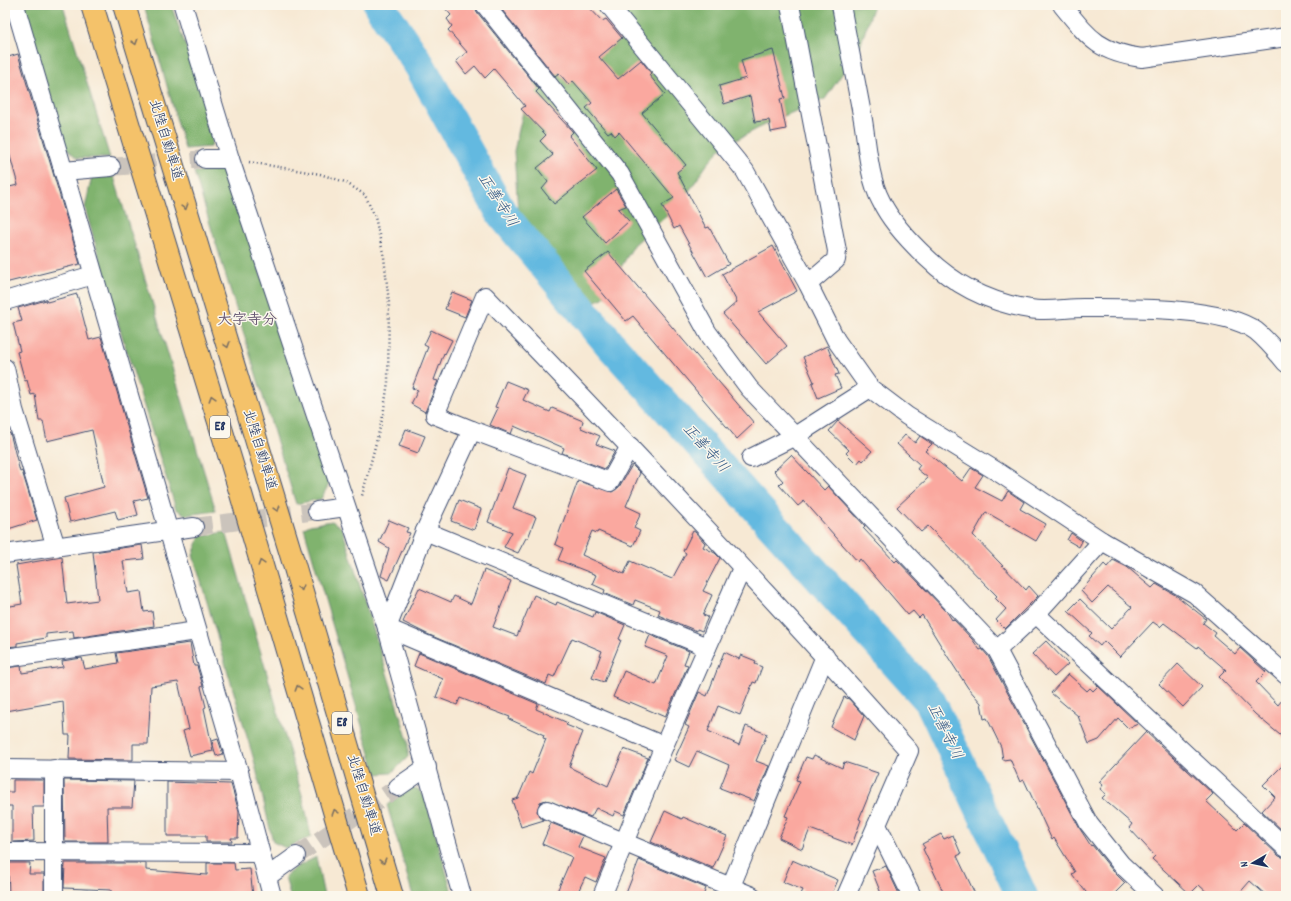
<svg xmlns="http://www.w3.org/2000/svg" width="1291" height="901" font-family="Dekko,'Klee One',sans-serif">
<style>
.forest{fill:#80b36e;stroke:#4e7166}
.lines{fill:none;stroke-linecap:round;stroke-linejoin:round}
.river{stroke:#63b9e0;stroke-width:32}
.building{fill:#faa89f}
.minor-tunnel{stroke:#cbc4bc;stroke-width:18;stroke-dasharray:18 9;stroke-linecap:butt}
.minor-casing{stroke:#3c4b70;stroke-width:20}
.highway-casing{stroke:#3c4b70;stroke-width:24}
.path{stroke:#3c4b70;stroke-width:2.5;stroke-dasharray:1 3;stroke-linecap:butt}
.minor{stroke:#fff;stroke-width:18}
.highway{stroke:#f4c26a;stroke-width:22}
.oneway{stroke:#7d7163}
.labels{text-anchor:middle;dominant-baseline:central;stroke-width:3;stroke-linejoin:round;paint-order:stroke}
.shield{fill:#fbf7ec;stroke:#5e6b89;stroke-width:1}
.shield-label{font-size:13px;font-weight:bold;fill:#1b2f5e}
.street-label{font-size:14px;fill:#1b2f5e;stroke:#fbf7ec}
.water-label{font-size:15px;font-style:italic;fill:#315885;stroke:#fbf7ec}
.neighbourhood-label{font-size:15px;font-weight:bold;fill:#695975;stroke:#fbf7ec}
</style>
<rect width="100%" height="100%" fill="#fbf7ec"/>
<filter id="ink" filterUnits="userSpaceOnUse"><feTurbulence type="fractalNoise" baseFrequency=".025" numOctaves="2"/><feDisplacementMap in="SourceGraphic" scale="8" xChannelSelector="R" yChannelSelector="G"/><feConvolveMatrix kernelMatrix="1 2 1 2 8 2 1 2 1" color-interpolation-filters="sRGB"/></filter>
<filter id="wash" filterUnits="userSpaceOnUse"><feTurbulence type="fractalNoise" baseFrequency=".012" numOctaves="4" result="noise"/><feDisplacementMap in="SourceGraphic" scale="16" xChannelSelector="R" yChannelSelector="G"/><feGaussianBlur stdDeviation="0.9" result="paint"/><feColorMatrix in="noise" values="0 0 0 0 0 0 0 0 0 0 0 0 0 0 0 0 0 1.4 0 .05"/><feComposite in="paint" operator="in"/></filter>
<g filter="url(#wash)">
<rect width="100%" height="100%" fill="#f7e9d4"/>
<!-- forest -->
<g class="forest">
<polygon points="23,5 63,5 110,158 77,158 64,146"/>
<polygon points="144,5 171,5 211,116 213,133 211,147 185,149"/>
<polygon points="634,5 874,5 859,49 825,99 774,120 721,148 706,166 681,203 634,245 603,298 586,305 565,305 540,270 518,212 514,151 528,90 567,53"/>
<polygon points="226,169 330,482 321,499 296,504 194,172"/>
<polygon points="92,176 114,177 216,511 186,515 176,509 119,326 85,208"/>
<polygon points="332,521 342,528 408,741 408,757 392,773 376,774 304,528 310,525"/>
<polygon points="226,532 304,802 311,837 286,848 273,842 254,760 193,555 200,536"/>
<polygon points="411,787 418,789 426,800 453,896 413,896 387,805"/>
<polygon points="316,857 324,896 290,896 285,876 295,868"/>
</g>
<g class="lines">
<!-- river -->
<polyline class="river" points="379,5 420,66 502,214 609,343 930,701 1022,896"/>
</g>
<g id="blocks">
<!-- building -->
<g class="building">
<polygon points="442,5 475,5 477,12 539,89 536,92 573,132 569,136 597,170 554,204 542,189 548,182 537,168 553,155 540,141 546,135 521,109 525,106 494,69 485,78 475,66 466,74 456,61 467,52 448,30 452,26 447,19 451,15"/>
<polygon points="498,5 587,5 602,21 606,19 622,38 599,57 618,79 641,60 651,73 649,75 665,94 642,113 686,165 677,172 706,228 709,227 729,264 707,277 679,226 674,229 662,205 674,198 619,132 615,136 611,131 608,133 586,108 592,103 573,81 569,85 559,73 555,76"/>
<polygon points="773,50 785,98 780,99 786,129 771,132 769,120 755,122 750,96 724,104 719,86 746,78 741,60"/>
<polygon points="18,54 80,264 5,283 5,188 18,185 5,138 5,58"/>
<polygon points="616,189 626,206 618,209 629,221 605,243 582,217"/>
<polygon points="773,246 797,291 758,312 787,346 766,364 723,314 737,302 722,274"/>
<polygon points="608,252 754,423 737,439 633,316 626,321 584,271"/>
<polygon points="452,292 472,300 465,317 445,309"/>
<polygon points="77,294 89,340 101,337 148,498 134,501 138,515 118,520 115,511 70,522 64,498 104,487 92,430 47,441 43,421 39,421 35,394 31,395 27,380 25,381 17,352 20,351 13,323 22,321 18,308 46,300 47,302"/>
<polygon points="431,330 452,340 445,354 444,353 434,380 438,381 425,412 411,404 418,390 412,388 428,347 424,345"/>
<polygon points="827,346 839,374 835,375 841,388 818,398 812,383 814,382 803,357"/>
<polygon points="506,381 528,390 523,400 550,412 552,408 583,421 581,428 600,436 596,444 615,451 605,469 562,453 564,448 514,426 511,434 490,425 498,408 495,407"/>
<polygon points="838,421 872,451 863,461 861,459 857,464 846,453 849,450 829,431"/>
<polygon points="406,429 425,436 418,453 399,446"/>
<polygon points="10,433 20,472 22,471 37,520 5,530 5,434"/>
<polygon points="905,435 915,443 920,436 932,444 925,451 962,481 971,468 983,475 975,487 1002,501 1008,491 1024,502 1020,509 1046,524 1036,541 986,512 973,535 1026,590 1029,586 1038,596 1005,629 996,620 1006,609 995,598 997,596 928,526 921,532 897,507 928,478 917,469 920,465 897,444"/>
<polygon points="791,455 824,490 828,486 865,526 863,528 895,562 897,560 947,612 952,620 953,619 972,639 980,650 982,649 988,656 1080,829 1091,846 1092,845 1113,871 1125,883 1112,896 1089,896 1072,874 1075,872 1054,838 1052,840 1024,780 1020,782 1010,759 1003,760 1001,747 987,718 984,719 981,703 968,688 948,657 922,615 919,618 913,611 908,615 860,559 858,562 804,501 798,506 779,485 783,481 774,471"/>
<polygon points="632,465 640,473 626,506 641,513 634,528 640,531 633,546 598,531 597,533 592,531 582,555 624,574 630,561 672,579 686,553 683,551 693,531 695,532 705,543 703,547 715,553 720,558 703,591 712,595 703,615 708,617 702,631 697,629 697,631 658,615 660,610 635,600 633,605 604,593 605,590 592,584 596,575 558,560 563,548 555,544 578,481 612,492 619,487"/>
<polygon points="508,468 526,475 513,508 536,517 528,538 526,538 518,553 504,547 512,532 488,522"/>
<polygon points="459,500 481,509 474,530 451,521"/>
<polygon points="389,520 408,528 406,532 410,533 389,580 381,576 389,548 379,542"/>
<polygon points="1071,533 1082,541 1079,547 1067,540"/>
<polygon points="142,545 144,559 123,561 128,593 141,591 144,612 152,611 154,626 74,638 73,631 46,634 46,638 17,643 17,646 5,647 5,607 22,604 16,565 62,557 67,604 98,600 93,552"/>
<polygon points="1113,560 1127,567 1152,588 1156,584 1177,596 1206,619 1203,623 1216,633 1214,636 1235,654 1240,648 1266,672 1256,682 1278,705 1286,695 1286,740 1255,714 1219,677 1226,670 1198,646 1197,648 1164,623 1160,627 1153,622 1120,657 1104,641 1100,646 1089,636 1092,633 1068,611 1080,599 1111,629 1132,607 1108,587 1092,603 1081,591 1104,564 1107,567"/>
<polygon points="484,570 511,581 493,627 517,636 534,595 556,605 557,602 593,617 595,612 625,625 619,639 621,640 604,682 592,678 602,651 572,638 554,677 549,675 546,684 427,634 403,622 419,588 451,602 454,596 471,604"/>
<polygon points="650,635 689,651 684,664 688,665 665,717 630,702 629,704 613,697 624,671 656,685 668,656 645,647"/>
<polygon points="1046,641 1068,664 1054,677 1032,654"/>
<polygon points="190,643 194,666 197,666 203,686 201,687 206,707 204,708 213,751 190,756 183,731 189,729 178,682 151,686 148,744 133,744 133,760 69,759 70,735 65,735 63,701 5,711 5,668 21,666 22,673 63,667 62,661 82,658 85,669 118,663 116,653"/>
<polygon points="724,652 739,659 741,655 756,661 755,664 762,667 756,683 753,682 740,715 718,706 708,731 739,745 746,726 767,734 756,761 769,766 754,801 720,788 729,765 697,751 689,767 674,760 689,727 685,725 699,692 707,696"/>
<polygon points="419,653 538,704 536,709 568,723 566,725 583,732 569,767 608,786 624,749 648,758 624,815 615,811 613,816 596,808 591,817 546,800 540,802 537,811 539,817 544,820 521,827 512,800 518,798 529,772 532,774 546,739 543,738 544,735 509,719 510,717 460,698 457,705 436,697 443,679 414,666"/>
<polygon points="1178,664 1202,687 1183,707 1159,684"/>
<polygon points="1068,674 1087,691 1090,688 1093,691 1098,686 1138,724 1128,728 1118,718 1099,740 1089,744 1078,716 1051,693"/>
<polygon points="844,697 849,699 864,716 854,740 831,727"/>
<polygon points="1146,732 1213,794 1206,801 1237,830 1244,823 1279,856 1286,858 1286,896 1267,896 1250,881 1237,896 1211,896 1199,885 1190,894 1152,859 1155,856 1129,828 1132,824 1102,798 1106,794 1100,789 1103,785 1099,782"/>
<polygon points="218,739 223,754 216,756 212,741"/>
<polygon points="814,755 842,768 844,762 878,773 859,819 861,820 852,845 810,829 802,849 779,838 788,817 785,816 800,781 796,780 806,757 812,759"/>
<polygon points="1286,762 1286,834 1262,811 1275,797 1263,785"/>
<polygon points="13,780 44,780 44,807 33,807 34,841 12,842 12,806 5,806 5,792 13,792"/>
<polygon points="64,780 134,781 132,807 107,807 108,842 65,842"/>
<polygon points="167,782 231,784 239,812 238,838 231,838 232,842 206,842 206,836 167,836"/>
<polygon points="665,811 682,819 683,817 727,836 713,868 651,842"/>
<polygon points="551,823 583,836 578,847 606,858 596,882 585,877 576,896 555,896 572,857 542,844"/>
<polygon points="941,834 944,839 953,835 961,854 957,856 976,896 945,896 923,849 925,848 922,844"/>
<polygon points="639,860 706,888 703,896 625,896"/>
<polygon points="792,860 838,880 831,896 800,896 803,890 783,882"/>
<polygon points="8,863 30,863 29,874 44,874 44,896 9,896"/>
<polygon points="65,863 146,863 146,870 207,875 207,863 234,863 235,870 250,869 253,896 111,896 111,890 64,888"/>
<polygon points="886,866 900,896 882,896 872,871"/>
</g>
</g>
</g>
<g filter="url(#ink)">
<use href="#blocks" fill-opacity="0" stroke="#3c4b70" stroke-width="1"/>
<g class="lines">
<!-- minor-tunnel -->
<g class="minor-tunnel">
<polyline points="111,167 205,159"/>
<polyline points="194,527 317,511"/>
<polyline points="296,856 398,787"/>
</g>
<defs>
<g id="minor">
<polyline points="15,5 239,772 272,896"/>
<polyline points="183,5 230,159 387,628 462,896"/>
<polyline points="485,5 620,174 708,333 749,388 997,650 1089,824 1121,864 1155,896"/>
<polyline points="609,5 745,171 808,284 836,340 870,388 907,416 1001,474 1102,541 1195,594 1286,675"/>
<polyline points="790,5 837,251 836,260 808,284"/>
<path d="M841 5C848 43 856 81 863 120 867 144 869 179 881 201 891 222 910 242 927 258 955 285 991 303 1030 309 1047 312 1066 308 1083 308 1125 308 1223 306 1256 331 1267 340 1277 352 1286 363"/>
<path d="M1062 5C1089 38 1098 52 1142 58L1286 37"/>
<polyline points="205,159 230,159"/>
<polyline points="63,171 111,167"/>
<polyline points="5,301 93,275"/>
<polyline points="5,368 14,410 56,547"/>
<polyline points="472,430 610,482 630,446"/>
<polyline points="751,458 795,436 870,388"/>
<polyline points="317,511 346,507"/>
<polyline points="425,531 707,647"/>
<polyline points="5,554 194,527"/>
<polyline points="1036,614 1286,848"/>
<path d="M387 628 425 531 472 430 435 415 485 296C629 445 772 596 909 751L846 896"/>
<polyline points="387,628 664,746"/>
<polyline points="997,650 1036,614 1102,541"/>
<polyline points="5,658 197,631"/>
<polyline points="5,769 239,772"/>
<polyline points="54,769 54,896"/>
<polyline points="398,787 427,767"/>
<polyline points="547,810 752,896"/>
<polyline points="877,825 912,896"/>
<polyline points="5,852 260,853"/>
<polyline points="267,877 296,856"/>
<polyline points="602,896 664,746 742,568"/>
<polyline points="727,896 825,656"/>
</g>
<g id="highway">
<polyline points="92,5 241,494 359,896"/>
<polyline points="124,5 290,551 392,896"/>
</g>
</defs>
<!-- minor casing -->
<use href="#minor" class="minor-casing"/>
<!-- highway casing -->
<use href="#highway" class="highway-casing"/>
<!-- path -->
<polyline class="path" points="249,162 320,174 345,182 365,195 375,217 384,257 389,303 388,382 383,416 362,496"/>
<!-- minor -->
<use href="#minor" class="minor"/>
<!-- highway -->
<use href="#highway" class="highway"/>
</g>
<!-- one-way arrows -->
<defs><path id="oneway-chevron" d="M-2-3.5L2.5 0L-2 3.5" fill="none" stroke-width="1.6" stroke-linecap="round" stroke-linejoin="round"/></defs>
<g class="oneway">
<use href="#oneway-chevron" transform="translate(135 42) rotate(73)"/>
<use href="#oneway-chevron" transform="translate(185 207) rotate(73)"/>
<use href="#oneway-chevron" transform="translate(227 345) rotate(73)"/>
<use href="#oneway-chevron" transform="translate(212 398) rotate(-107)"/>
<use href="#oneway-chevron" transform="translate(277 509) rotate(73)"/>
<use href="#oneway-chevron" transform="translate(261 563) rotate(-107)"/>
<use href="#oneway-chevron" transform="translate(301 588) rotate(73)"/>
<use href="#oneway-chevron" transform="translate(298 688) rotate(-107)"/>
<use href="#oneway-chevron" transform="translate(335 812) rotate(-107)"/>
<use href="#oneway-chevron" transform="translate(383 861) rotate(75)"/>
</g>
</g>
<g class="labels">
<!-- shield labels -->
<g class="shield">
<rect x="210" y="416" width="20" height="22" rx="3"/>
<rect x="332" y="712" width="20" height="22" rx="3"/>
</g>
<g class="shield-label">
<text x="220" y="427">E8</text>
<text x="342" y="723">E8</text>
</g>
<!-- street labels -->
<g class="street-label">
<text transform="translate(165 140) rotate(73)">北陸自動車道</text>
<text transform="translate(259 450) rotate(73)">北陸自動車道</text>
<text transform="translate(363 795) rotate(73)">北陸自動車道</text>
</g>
<!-- water labels -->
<g class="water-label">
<text transform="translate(497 201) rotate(58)">正善寺川</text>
<text transform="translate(705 449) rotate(48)">正善寺川</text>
<text transform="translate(944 732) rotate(64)">正善寺川</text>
</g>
<!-- neighbourhood labels -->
<g class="neighbourhood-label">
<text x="247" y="321">大字寺分</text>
</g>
</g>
<!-- margin -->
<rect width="1291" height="901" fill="none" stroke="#fbf7ec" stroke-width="20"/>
<!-- north arrow -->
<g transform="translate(1253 863) rotate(261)" stroke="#fbf7ec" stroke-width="3" paint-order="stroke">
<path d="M0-3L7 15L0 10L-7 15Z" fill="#1b2f5e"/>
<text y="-6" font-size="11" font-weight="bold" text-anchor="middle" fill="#1b2f5e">N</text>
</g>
</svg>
